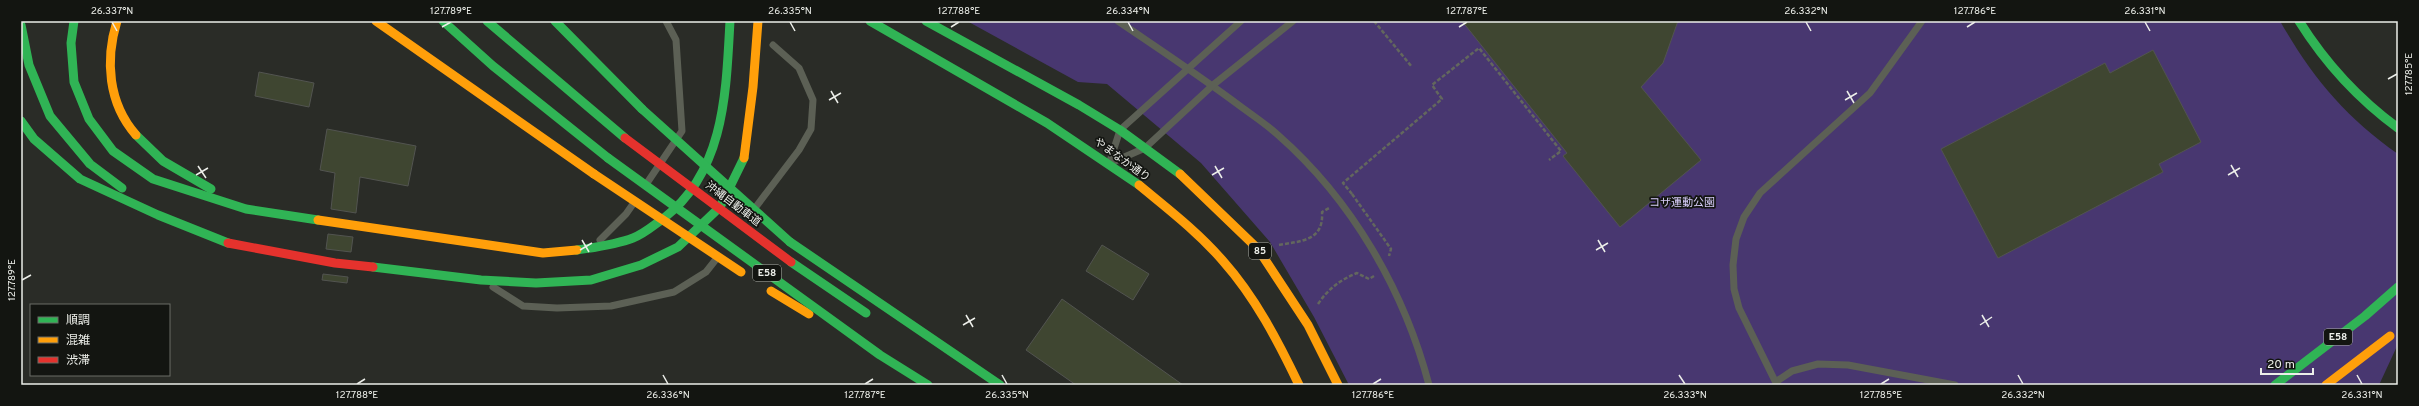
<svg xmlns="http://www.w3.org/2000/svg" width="2419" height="406" font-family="Overpass,'Noto Sans JP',sans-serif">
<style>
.green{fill:#483770}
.building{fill:#3f4631;stroke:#525450}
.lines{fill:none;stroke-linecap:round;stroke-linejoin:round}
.path{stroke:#63675e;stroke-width:2.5;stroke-dasharray:4 2;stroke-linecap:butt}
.lane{stroke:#5c6055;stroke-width:7}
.fast{stroke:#30b455;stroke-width:9}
.slow{stroke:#ff9f0a;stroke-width:9}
.jam{stroke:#e5322d;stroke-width:9}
.fast-bridge{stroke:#30b455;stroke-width:9}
.slow-bridge{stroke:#ff9f0a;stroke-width:9}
.jam-bridge{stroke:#e5322d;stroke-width:9}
.ticks{fill:none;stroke:#eceee9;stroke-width:1.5}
.labels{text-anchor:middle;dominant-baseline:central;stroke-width:3.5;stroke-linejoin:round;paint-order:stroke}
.shield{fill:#131511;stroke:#abada8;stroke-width:1}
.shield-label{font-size:10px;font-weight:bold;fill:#eceee9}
.street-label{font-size:11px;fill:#eceee9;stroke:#131511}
.park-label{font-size:11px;fill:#d6ccf8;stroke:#131511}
.neatline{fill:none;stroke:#eceee9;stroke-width:1.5}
.ticks-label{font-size:10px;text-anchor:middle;fill:#eceee9}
</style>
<rect width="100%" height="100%" fill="#2a2c27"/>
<!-- green -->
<path class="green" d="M967 21H2280C2312 77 2345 117 2398 154V344L2379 385H1349L1314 317 1270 242 1201 163 1107 84 1078 82Z"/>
<!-- building -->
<g class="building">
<polygon points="1462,21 1678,21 1663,63 1641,87 1701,160 1620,227 1563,156 1567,153"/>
<polygon points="2153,50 2201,142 2159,164 2163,172 1998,258 1941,149 2105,63 2110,73"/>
<polygon points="259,72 314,83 309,107 255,96"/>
<polygon points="327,129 416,146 408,186 360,177 356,213 331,209 335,173 320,170"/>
<polygon points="328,234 353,237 351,252 326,249"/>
<polygon points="1102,245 1149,274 1133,300 1086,271"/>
<polygon points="323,274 348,277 347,283 322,280"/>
<polygon points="1062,299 1183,385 1076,385 1026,350"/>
</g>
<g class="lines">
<!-- path -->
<g class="path">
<polyline points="1374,21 1412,67"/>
<polyline points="1352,194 1343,183 1442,99 1432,85 1479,48 1561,151 1549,160"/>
<polyline points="1352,194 1391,249 1389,256"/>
<path d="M1279 245C1301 241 1324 241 1322 212L1329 208"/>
<path d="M1318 304C1328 289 1340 280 1357 273L1369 279 1374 276"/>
</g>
<!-- lane -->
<g class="lane">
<path d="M1118 21C1159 49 1200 76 1240 106 1252 115 1266 124 1278 135 1352 200 1404 290 1429 385"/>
<polyline points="1110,161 1120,130 1241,21"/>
<polyline points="1113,162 1145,148 1213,85 1293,21"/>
<polyline points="647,183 682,131 676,40 666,21"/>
<polyline points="755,208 799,150 811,129 813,100 799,68 773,45"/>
<polyline points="600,240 626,214 633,204"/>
<polyline points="493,287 523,306 557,308 611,306 674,292 706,272 717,258"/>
<polyline points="1777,381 1792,371 1818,364 1848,365 1955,385"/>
<polyline points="1777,385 1739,308 1734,289 1733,265 1736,239 1744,217 1760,193 1870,93 1922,21"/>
</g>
<!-- fast -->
<g class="fast">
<polyline points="74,21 71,43 74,82 89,119 113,151 153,179 246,209 318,220"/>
<polyline points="443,21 493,66 608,158"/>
<polyline points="487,21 625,138"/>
<polyline points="555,21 642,109"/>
<polyline points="870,21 1047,123 1139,185"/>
<polyline points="926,21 1079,105 1120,130 1180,174"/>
<path d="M2299 21C2326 64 2357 98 2398 128"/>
<polyline points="21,25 29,65 50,116 90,164 122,188"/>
<polyline points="21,121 34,139 80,179 158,215 228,243"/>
<polyline points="136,135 163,161 211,189"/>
<polyline points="790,242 1000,385"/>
<path d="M577 250C596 247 615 245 633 238 644 234 654 225 664 218 725 171 726 92 730 21"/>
<polyline points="791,262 866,313"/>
<polyline points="373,267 481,280 536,283 591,280 641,265 678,247 720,207 744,158"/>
<polyline points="2275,385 2365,316 2398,287"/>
</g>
<!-- slow -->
<g class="slow">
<path d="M117 21C105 60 108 103 136 135"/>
<polyline points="376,21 594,174"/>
<polyline points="744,158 753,87 758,21"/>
<polyline points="1180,174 1258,249 1308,325 1338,385"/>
<path d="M1139 185C1168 209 1198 232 1223 261 1255 297 1278 341 1299 385"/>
<polyline points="318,220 543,253 577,250"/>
<polyline points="771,291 809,314"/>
<polyline points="2326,385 2390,336"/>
</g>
<!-- jam -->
<polyline class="jam" points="228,243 335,263 373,267"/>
<!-- fast-bridge -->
<g class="fast-bridge">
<polyline points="642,109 790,242"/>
<polyline points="608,158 880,355 928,385"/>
</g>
<!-- slow-bridge -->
<polyline class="slow-bridge" points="594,174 741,272"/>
<!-- jam-bridge -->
<polyline class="jam-bridge" points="625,138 791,262"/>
</g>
<!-- ticks -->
<path class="ticks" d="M112 22 117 31M790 22 795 31M1128 22 1133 31M1806 22 1811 31M2145 22 2150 31M442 27 451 22M951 27 959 22M1459 27 1467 22M1967 27 1975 22M2388 79 2397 74M831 91 838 103M1847 91 1854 103M829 100 841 93M1845 100 1857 93M2231 165 2238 177M198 166 206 178M1215 166 1222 178M196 175 208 168M1212 175 1224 168M2228 175 2240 168M582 240 589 252M1598 240 1605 252M580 250 592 243M1596 250 1608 243M22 280 31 275M966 315 973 327M1982 315 1989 327M963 325 975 318M1980 325 1992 317M663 375 668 384M1002 375 1007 384M1679 375 1685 384M2018 375 2023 384M2357 375 2362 384M357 384 365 379M865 384 873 379M1373 384 1381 379M1881 384 1889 379"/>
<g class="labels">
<!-- shield labels -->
<g class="shield">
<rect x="1249" y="243" width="22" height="16" rx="3"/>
<rect x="753" y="265" width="28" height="16" rx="3"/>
<rect x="2324" y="329" width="28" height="16" rx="3"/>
</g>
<g class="shield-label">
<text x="1260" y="251">85</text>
<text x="767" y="273">E58</text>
<text x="2338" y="337">E58</text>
</g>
<!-- street labels -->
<g class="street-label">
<text transform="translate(1122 160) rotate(36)">やまなか通り</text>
<text transform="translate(733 204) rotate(37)">沖縄自動車道</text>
</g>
<!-- park labels -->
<g class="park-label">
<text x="1682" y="203">コザ運動公園</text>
</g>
</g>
<!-- border -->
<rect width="2419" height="406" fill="none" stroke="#131511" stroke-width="44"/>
<!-- legend -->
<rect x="30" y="304" width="140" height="72" fill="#131511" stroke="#6a6c67"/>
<rect x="38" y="317" width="20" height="6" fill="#30b455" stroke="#6a6c67"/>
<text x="66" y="324" font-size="12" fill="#eceee9">順調</text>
<rect x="38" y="337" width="20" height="6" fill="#ff9f0a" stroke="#6a6c67"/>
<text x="66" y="344" font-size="12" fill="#eceee9">混雑</text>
<rect x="38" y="357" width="20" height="6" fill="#e5322d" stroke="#6a6c67"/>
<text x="66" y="364" font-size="12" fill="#eceee9">渋滞</text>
<!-- scale -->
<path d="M2261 368v6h52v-6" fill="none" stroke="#eceee9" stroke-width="2"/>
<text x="2267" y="368" font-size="12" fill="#eceee9" stroke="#131511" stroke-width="3" paint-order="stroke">20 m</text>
<rect x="22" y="22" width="2375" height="362" class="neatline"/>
<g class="ticks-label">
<text x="112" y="14">26.337°N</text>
<text x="451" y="14">127.789°E</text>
<text x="790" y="14">26.335°N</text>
<text x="959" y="14">127.788°E</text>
<text x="1128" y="14">26.334°N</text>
<text x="1467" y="14">127.787°E</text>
<text x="1806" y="14">26.332°N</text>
<text x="1975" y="14">127.786°E</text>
<text x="2145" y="14">26.331°N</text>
<text transform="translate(2408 74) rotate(-90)" y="4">127.785°E</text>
<text transform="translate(11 280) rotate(-90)" y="4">127.789°E</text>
<text x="357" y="398">127.788°E</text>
<text x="668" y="398">26.336°N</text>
<text x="865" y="398">127.787°E</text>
<text x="1007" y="398">26.335°N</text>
<text x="1373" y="398">127.786°E</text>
<text x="1685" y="398">26.333°N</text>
<text x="1881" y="398">127.785°E</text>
<text x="2023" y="398">26.332°N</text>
<text x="2362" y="398">26.331°N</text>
</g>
</svg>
